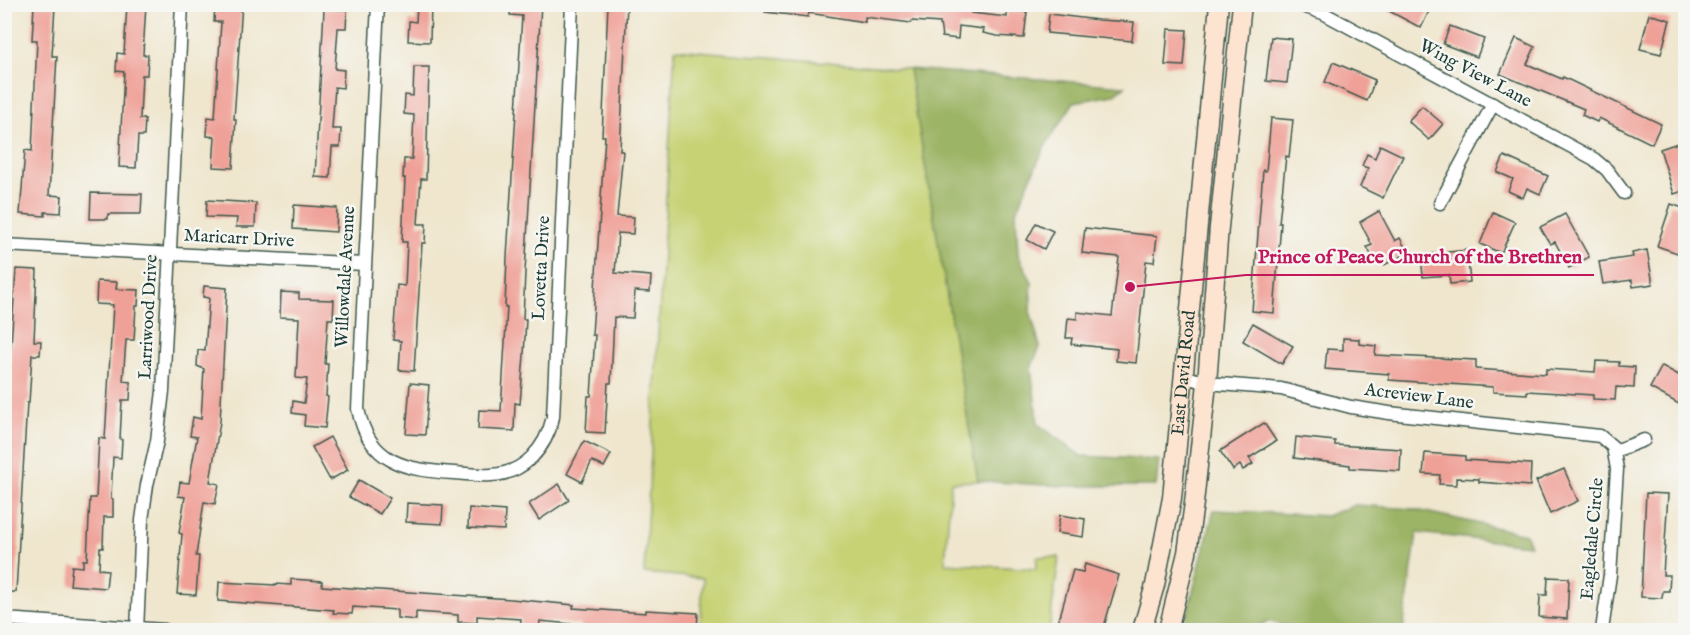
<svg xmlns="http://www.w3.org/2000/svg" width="1690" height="635" font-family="'IM FELL English',serif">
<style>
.green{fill:#c6d273;stroke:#728854;stroke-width:1.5}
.forest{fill:#9cb465;stroke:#5e784c;stroke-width:1.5}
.building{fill:#efa198}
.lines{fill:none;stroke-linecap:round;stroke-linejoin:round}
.street-casing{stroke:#3e564b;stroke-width:15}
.secondary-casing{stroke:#3e564b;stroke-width:21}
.street{stroke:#fff;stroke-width:12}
.secondary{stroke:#fde4d1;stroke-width:18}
.labels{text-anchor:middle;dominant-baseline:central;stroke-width:5;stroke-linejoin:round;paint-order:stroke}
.street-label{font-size:18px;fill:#1f3d34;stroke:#f6f6f2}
.leader{fill:none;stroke:#c2185b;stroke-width:2}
.callout-dot{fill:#c2185b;stroke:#f6f6f2;stroke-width:2}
.callout-label{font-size:20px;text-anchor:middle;font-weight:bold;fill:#c2185b;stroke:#f6f6f2;stroke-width:5;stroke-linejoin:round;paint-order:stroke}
</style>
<rect width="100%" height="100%" fill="#f6f6f2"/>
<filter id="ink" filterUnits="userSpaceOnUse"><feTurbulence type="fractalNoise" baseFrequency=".0167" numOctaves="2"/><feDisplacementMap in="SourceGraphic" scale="12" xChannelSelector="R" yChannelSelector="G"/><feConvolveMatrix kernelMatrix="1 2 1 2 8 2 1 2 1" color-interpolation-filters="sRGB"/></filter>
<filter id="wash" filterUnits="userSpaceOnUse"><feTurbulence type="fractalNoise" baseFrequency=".008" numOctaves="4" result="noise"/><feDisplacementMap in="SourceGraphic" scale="24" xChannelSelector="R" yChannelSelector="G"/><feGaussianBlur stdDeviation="1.35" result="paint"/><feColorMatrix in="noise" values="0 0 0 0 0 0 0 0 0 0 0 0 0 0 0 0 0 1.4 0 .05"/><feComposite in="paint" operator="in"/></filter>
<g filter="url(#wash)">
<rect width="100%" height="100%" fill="#efe6cd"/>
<!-- green -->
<polygon class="green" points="675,49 909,69 978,481 951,482 945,563 1036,569 1037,557 1059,557 1049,630 700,630 703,578 644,573"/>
<!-- forest -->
<g class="forest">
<polygon points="909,69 1125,86 1114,95 1074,102 1045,146 1016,211 1018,255 1032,282 1030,311 1040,347 1031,368 1038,424 1081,456 1159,460 1156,486 1063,486 978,481"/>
<polygon points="1355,505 1412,509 1525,534 1530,545 1417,533 1403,630 1293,630 1292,628 1268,621 1252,630 1183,630 1214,510 1326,516"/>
</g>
<g id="blocks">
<!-- building -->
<g class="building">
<polygon points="127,4 146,4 143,55 148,55 147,75 142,75 140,119 145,119 144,136 138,136 136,168 119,167 124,72 116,71 117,53 124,54"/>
<polygon points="215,4 242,4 234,119 236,119 233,168 213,167 215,137 207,136 208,117 215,118 221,22 214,22"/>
<polygon points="417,4 431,4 430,42 408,41 409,21 416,22"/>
<polygon points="511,4 541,4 525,272 523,319 526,319 524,355 520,404 515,403 514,431 478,429 479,410 501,411 507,307 505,307 507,257 522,16 510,15"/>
<polygon points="608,4 627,4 620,151 623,151 617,216 634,217 633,234 618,233 615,273 651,276 650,292 635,291 633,318 614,317 611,383 608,383 605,433 586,432 588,396 591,396 595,335 592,335 605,136 602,136"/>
<polygon points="766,4 914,4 971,10 971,13 1007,17 1007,11 1027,12 1024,38 997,36 983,33 984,29 959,26 958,39 942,37 940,23 912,21 911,23 865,17 865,22 809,13 808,17 765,12"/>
<polygon points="1376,4 1416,4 1429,11 1421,28"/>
<polygon points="34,5 55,6 52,56 57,56 49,195 62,196 61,213 45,212 45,216 20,214 25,150 32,151 37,40 32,40"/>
<polygon points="324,9 347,10 346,28 338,28 335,69 344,70 343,88 335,87 332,129 341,129 340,147 332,147 330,178 315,177"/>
<polygon points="1049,14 1098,20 1134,22 1132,41 1047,33"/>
<polygon points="1649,14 1670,20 1661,54 1640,49"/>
<polygon points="1450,26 1484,39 1477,57 1443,44"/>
<polygon points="1168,29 1187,30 1184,66 1165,65"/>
<polygon points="1271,37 1292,39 1287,83 1266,81"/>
<polygon points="1516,38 1535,47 1527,64 1562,79 1563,77 1661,124 1652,144 1599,118 1597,122 1582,115 1584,109 1500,74"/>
<polygon points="1333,62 1375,80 1367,101 1325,82"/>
<polygon points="414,67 429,67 426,179 421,179 418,224 426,224 425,243 422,243 414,371 399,370 401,341 393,340 397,285 405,286 407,242 402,242 405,178 403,178 404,159 412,159 414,115 404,114 405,95 413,96"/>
<polygon points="1422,106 1443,124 1429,140 1408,121"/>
<polygon points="1271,118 1293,120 1289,157 1286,156 1279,223 1281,223 1274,313 1252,311 1263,170 1266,171"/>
<polygon points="1681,142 1686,158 1686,190 1674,194 1660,149"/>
<polygon points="1380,145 1403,156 1383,198 1360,187 1368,168 1362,166 1367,154 1375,158"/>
<polygon points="1504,156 1548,176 1540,194 1527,188 1523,198 1508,191 1513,179 1497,172"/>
<polygon points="91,193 142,194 141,214 108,214 108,219 90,219"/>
<polygon points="207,200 256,203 255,227 236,227 237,218 206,217"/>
<polygon points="1671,204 1686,209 1686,227 1681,241 1686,242 1686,256 1657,246"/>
<polygon points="294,205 337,208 336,232 293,229"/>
<polygon points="1379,211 1395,241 1400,238 1408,253 1384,265 1381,259 1375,262 1367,247 1372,245 1360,222"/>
<polygon points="1493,212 1515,222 1501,253 1480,244"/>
<polygon points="1565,214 1589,257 1569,268 1555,242 1550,244 1540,227"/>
<polygon points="1036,223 1053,231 1044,249 1027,240"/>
<polygon points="1085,228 1157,236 1154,262 1146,261 1136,363 1116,361 1117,349 1071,344 1072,338 1066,338 1068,318 1077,319 1077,312 1112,316 1119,257 1082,253"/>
<polygon points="1467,250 1470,282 1450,284 1449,275 1423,277 1421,255"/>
<polygon points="1647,250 1653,284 1633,287 1632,280 1603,284 1599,262 1633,257 1632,253"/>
<polygon points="16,269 37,270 34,341 41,341 40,355 32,355 29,403 27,403 16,592 4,592 4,452"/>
<polygon points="97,281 117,282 116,289 139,290 138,306 136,306 134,340 126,340 123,381 131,382 130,400 122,400 120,439 122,440 121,458 113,457 111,499 113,499 113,517 104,517 103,548 100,548 99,569 108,570 106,588 70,585 72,566 83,567 83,560 87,560 90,498 96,498 99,438 105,439 113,305 96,304"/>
<polygon points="204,286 227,288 220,422 210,482 219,484 215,504 204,502 196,556 199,556 196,595 177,594 182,534 179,533 185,497 178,496 180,482 189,483 197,437 190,436 193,417 201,419 204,369 197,366 198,350 205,351 209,298 203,297"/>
<polygon points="281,292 299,293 299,299 334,300 333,319 328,319 325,364 328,364 326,396 328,397 325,428 304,426 305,415 292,413 293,401 304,403 307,379 296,378 299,318 280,317"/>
<polygon points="1253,323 1293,346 1282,364 1243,341"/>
<polygon points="1343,338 1359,339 1359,344 1376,346 1375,355 1476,360 1476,369 1546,374 1546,369 1595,372 1596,361 1619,362 1619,366 1635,367 1634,388 1616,387 1615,400 1593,399 1593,395 1527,391 1527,394 1493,392 1493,387 1389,380 1389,374 1325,369 1327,349 1343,350"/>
<polygon points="1662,366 1686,379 1686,408 1650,388"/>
<polygon points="410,383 429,385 425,435 406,434"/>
<polygon points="1264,423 1276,441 1249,458 1253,464 1243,470 1240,465 1233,470 1220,451"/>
<polygon points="330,437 348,470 330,480 312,447"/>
<polygon points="1296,437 1335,441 1335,445 1401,449 1400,471 1350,468 1350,465 1294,458"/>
<polygon points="584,441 611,454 604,467 592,461 582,482 567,474"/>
<polygon points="1425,453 1465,456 1465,460 1531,464 1530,486 1479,482 1479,479 1456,478 1456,485 1439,484 1440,475 1423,474"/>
<polygon points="1564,469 1578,501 1550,514 1536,481"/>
<polygon points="359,480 390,498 380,514 349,497"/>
<polygon points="559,484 569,500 539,520 529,504"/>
<polygon points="1646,493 1668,494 1663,575 1670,575 1669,591 1663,591 1662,598 1641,597"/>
<polygon points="407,503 443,505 442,524 406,522"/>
<polygon points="469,508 505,511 504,530 468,528"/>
<polygon points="1060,515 1085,519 1083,537 1057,533"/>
<polygon points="1085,564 1119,575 1103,630 1056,630 1073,570 1083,572"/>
<polygon points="1548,577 1569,578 1567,619 1539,617 1540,595 1547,595"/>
<polygon points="291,579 322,581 322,586 511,599 574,605 573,608 646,613 646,610 698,613 697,630 631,630 600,628 600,630 581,630 581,625 540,621 539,629 520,628 521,619 477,616 477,623 458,622 458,615 416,612 416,620 397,618 397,610 353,607 352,614 333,613 334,610 218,601 219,582 275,585 275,584 291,585"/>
</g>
</g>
</g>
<g filter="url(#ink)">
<use href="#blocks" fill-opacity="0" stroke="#3e564b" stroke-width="1.5"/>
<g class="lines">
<defs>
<g id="street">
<path d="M378 4 358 409C369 464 406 470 454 473 466 474 479 476 491 475 524 474 546 448 553 417L572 4"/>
<polyline points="1297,4 1323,13 1594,159 1607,170 1624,193"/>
<polyline points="1440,203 1493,104"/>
<polyline points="4,245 364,264"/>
<polyline points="1183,376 1207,383 1281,389 1351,407 1389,413 1600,436 1613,447 1617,469 1610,575 1602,630"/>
<polyline points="1615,451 1644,440"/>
<polyline points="4,619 165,630"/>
<polyline points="137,630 142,520 147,485 157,441 163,391 182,4"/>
</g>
<g id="secondary">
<path id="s1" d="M1142 630 1155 585 1172 498 1219 4"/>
<polyline points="1168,630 1187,553 1194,503 1207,383 1219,227 1242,4"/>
</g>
</defs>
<!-- street casing -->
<use href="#street" class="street-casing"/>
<!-- secondary casing -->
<use href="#secondary" class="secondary-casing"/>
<!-- street -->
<use href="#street" class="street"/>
<!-- secondary -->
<use href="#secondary" class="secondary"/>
</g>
</g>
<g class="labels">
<!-- street labels -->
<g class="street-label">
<text transform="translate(1475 74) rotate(28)">Wing View Lane</text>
<text transform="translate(239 239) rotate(3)">Maricarr Drive</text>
<text transform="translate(542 268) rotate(-87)">Lovetta Drive</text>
<text transform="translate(346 277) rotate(-87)">Willowdale Avenue</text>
<text transform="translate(149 317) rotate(-87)">Larriwood Drive</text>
<text stroke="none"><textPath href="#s1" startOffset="261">East David Road</textPath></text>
<text transform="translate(1419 397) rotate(7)">Acreview Lane</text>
<text transform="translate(1593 539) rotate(-85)">Eagledale Circle</text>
</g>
</g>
<!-- callouts -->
<path class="leader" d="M1130 287L1246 275H1594"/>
<circle class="callout-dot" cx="1130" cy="287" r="6"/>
<g class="callout-label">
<text x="1420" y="263">Prince of Peace Church of the Brethren</text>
</g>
<!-- margin -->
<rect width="1690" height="635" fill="none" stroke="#f6f6f2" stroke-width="24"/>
</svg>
